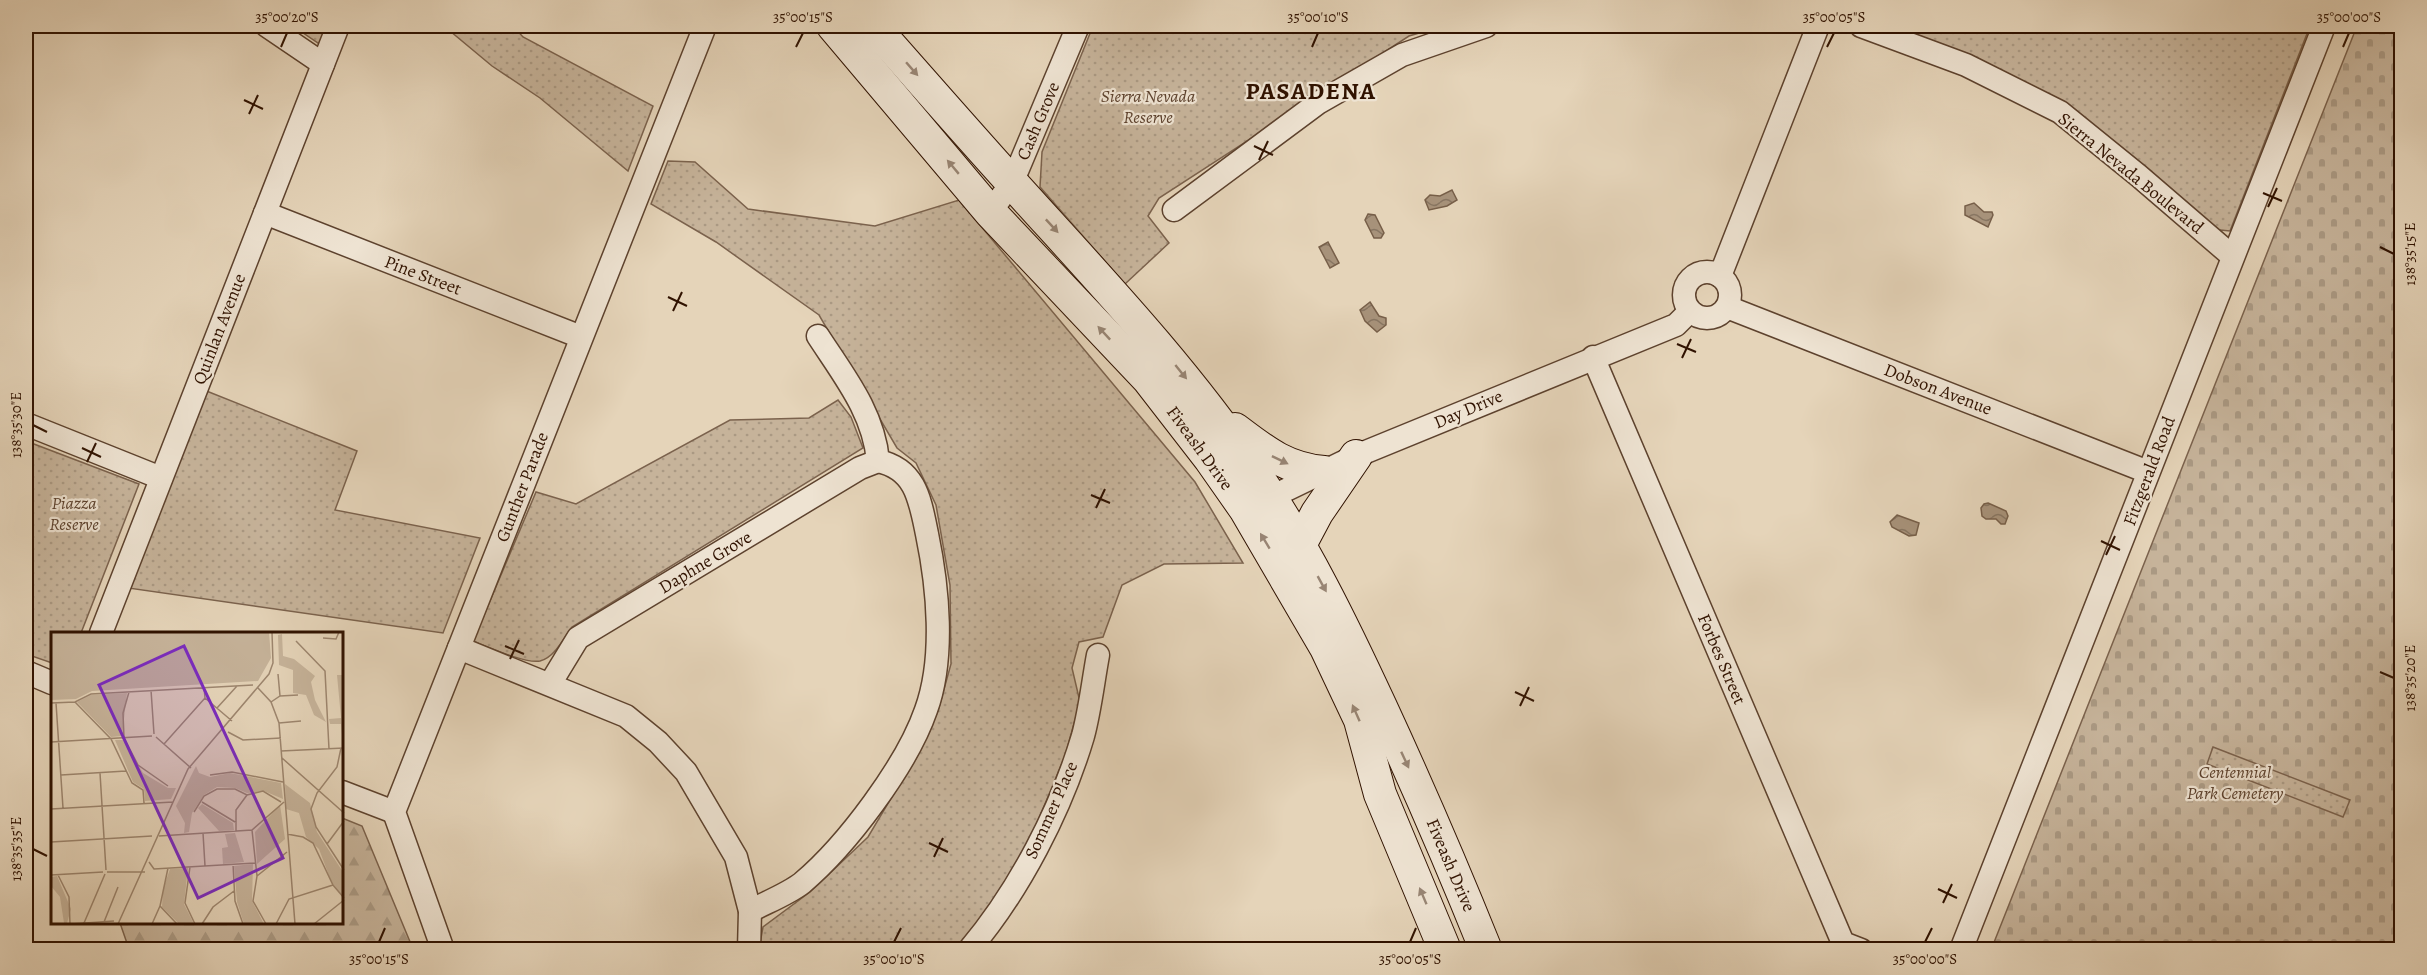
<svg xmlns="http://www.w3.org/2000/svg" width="2427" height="975" font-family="Alegreya,serif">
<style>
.forest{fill:url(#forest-firs);stroke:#7b624d;stroke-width:1.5}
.cemetery{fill:url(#cemetery-stones);stroke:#7b624d;stroke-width:1.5}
.park{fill:url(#park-dots);stroke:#7b624d;stroke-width:1.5}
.water{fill:url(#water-waves);stroke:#775f49;stroke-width:1.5}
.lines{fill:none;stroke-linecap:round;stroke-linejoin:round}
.minor-casing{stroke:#5d422e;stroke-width:25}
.secondary-casing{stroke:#301200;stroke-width:34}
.minor{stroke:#eee3d2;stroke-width:22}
.secondary{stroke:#eee3d2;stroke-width:32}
.oneway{fill:#988574}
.ticks{fill:none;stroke:#301200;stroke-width:2}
.labels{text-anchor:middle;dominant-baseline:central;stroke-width:4.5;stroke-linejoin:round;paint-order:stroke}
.park-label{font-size:18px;font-style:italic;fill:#5d422e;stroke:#eee3d2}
.street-label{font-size:18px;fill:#301200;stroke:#eee3d2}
.district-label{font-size:24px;font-weight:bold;letter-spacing:1.5px;fill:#301200;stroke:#eee3d2}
.inset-road{fill:none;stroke:#9d866f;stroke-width:1.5}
.view{fill:#7b2cbf;fill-opacity:0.15;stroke:#7b2cbf;stroke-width:3}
.inset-edge{fill:none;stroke:#301200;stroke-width:3}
.neatline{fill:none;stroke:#301200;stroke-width:2}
.ticks-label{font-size:15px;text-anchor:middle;fill:#301200}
</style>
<defs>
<pattern id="forest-firs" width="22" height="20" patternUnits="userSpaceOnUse" patternTransform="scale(1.5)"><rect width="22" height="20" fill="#c6b39a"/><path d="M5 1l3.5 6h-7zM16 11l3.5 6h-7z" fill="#aa9983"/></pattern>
<pattern id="cemetery-stones" width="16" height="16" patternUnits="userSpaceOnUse" patternTransform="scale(1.5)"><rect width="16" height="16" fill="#c6b39a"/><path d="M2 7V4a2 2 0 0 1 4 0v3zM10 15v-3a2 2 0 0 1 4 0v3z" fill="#aa9983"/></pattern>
<pattern id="park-dots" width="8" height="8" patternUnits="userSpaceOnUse" patternTransform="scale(1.5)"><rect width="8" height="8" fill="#c6b39a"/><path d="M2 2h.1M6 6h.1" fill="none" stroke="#aa9983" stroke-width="1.8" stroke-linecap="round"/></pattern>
<pattern id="water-waves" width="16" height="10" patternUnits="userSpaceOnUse" patternTransform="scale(1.5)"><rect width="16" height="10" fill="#a7927a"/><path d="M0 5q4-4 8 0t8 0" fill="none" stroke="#887662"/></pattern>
</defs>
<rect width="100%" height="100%" fill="#e5d4b9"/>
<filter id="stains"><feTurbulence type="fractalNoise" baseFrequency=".00333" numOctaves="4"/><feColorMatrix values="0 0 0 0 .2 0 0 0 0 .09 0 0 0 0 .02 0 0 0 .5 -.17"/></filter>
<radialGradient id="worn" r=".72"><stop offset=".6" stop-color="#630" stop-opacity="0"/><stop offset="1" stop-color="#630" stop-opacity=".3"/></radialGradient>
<!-- forest -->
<polygon class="forest" points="342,818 362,826 413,949 129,949 120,923 342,922"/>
<!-- cemetery -->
<polygon class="cemetery" points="2357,26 2401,26 2401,949 1991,950"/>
<!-- park -->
<g class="park">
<polygon points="293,26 328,26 321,45"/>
<polygon points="444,26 513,26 523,37 653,106 628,171 540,98 492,66"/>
<polygon points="1093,26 1443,26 1409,36 1159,198 1148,216 1169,243 1125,284 1040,187 1042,152"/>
<polygon points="1892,26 2310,26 2230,231 2210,229 2005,75"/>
<polygon points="668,161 695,162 748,209 875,226 959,200 1195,482 1243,563 1164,564 1122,585 1103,637 1079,642 1072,668 1080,702 1065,756 1027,847 983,917 955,949 759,949 763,927 810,892 868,837 918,753 938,711 951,664 950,585 936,505 916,463 897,448 819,315 716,242 651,204"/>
<polygon points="204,390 357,451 335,510 480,538 443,633 128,588"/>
<path d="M838 400 851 417 863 448 572 627C564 638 555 657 540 661 526 664 488 647 473 641L536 492 576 504 730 420 809 418Z"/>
<polygon points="26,441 139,484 81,633 52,633 52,663 26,654"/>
<polygon points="2213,747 2350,800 2343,817 2207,764"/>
</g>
<!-- water -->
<g class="water">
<polygon points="1452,190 1457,200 1447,206 1429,210 1425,200 1430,195 1440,196"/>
<polygon points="1974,203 1984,212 1992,212 1993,215 1988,227 1965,215 1965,206"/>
<polygon points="1368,214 1375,215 1384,233 1381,238 1374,238 1365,220"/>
<polygon points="1328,242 1339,263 1330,268 1319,247"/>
<polygon points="1370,302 1379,316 1386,318 1386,325 1377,332 1365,321 1360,310"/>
<polygon points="1988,503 2006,511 2008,516 2005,524 2001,524 1996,519 1986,519 1982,516 1981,508 1984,504"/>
<polygon points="1897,515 1919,523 1916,535 1909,536 1892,527 1890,522"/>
</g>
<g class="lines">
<defs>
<g id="minor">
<polyline points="267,26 323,64"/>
<polyline points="1861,26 1966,65 2060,112 2139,176 2232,256"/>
<polyline points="1174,210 1318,103 1402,55 1486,26"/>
<polyline points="990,212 1012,183 1078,26"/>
<polyline points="265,213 581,337"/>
<circle cx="1707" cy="295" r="23"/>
<polyline points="1720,276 1818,26"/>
<polyline points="1727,307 2148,472"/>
<polyline points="1593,357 1843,943 1861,950"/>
<polyline points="26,424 161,478"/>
<polyline points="1257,504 1356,456 1676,325 1690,311"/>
<polyline points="101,633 338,26"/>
<polyline points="459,648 626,716 658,742 686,772 736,857 750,911 749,950"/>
<polyline points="26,672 52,683"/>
<polyline points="550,684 578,638 860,468 878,461"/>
<polyline points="342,792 394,812"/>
<path d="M750 911C767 902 788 894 802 883 847 845 907 765 926 710 945 658 938 587 927 534 920 500 916 469 878 461 874 413 844 376 818 336"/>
<polyline points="443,950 394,812 705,26"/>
<path d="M969 950C1019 891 1061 810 1083 736 1090 710 1093 682 1098 655"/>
<polyline points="1961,950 2324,26"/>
</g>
<g id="secondary">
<polyline points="833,26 990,212 1148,379 1210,459 1245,509 1326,648 1360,720 1380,794 1445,950"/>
<path d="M873 26C920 79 967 133 1015 186 1098 278 1183 367 1253 470 1304 545 1343 625 1381 707 1418 787 1453 868 1486 950"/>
<path d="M1235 429C1264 451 1286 469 1324 472"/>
<polyline points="1300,545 1317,513 1356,456"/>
</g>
</defs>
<!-- minor casing -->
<use href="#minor" class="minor-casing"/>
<!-- secondary casing -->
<use href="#secondary" class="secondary-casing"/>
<!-- minor -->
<use href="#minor" class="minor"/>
<!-- secondary -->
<use href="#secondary" class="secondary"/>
</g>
<!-- one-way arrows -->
<defs><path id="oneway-solid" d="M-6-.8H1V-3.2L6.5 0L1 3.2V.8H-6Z" transform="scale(1.5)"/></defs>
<g class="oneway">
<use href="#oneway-solid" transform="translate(912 69) rotate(49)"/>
<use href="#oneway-solid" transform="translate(953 167) rotate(-130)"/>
<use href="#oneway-solid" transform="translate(1052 226) rotate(47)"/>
<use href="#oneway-solid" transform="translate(1104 333) rotate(-133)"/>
<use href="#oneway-solid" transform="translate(1181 372) rotate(51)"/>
<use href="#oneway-solid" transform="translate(1280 460) rotate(26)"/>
<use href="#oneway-solid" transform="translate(1265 541) rotate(-121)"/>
<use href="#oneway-solid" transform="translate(1322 584) rotate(61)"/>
<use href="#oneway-solid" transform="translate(1356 713) rotate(-114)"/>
<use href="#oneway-solid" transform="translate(1405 760) rotate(65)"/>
<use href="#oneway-solid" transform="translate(1423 896) rotate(-113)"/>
</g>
<!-- ticks -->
<path class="ticks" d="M281 47 287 33M796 47 803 33M1312 47 1318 33M1827 47 1834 33M2343 47 2349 33M244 100 263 109M249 114 258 95M1254 146 1273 155M1259 160 1268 141M2263 193 2282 201M2268 207 2277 188M2380 247 2394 254M668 297 687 306M673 311 682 292M1677 344 1696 352M1682 358 1691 339M33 425 47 432M82 448 101 457M87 462 96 443M1091 495 1110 503M1096 508 1105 489M2101 541 2120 550M2106 555 2115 536M505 646 524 654M510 659 519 640M2380 672 2394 678M1515 692 1534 701M1520 706 1529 687M929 843 948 852M33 849 47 856M934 857 943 838M1938 889 1957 898M1943 903 1952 884M379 942 385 928M894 942 901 928M1410 942 1416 928M1925 942 1932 928"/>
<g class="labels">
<!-- park labels -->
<g class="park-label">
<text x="1148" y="96">Sierra Nevada<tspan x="1148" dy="21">Reserve</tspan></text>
<text x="74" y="503">Piazza<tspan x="74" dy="21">Reserve</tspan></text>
<text x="2235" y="772">Centennial<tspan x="2235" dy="21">Park Cemetery</tspan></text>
</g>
<!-- street labels -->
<g class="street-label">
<text transform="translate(1038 121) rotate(-67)">Cash Grove</text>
<text transform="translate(2131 173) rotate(39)">Sierra Nevada Boulevard</text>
<text transform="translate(423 275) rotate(21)">Pine Street</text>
<text transform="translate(219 329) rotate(-69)">Quinlan Avenue</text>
<text transform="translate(1938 389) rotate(21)">Dobson Avenue</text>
<text transform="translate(1468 409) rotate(-23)">Day Drive</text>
<text transform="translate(1200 448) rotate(54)">Fiveash Drive</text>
<text transform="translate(2149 471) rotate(-69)">Fitzgerald Road</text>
<text transform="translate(522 487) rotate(-69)">Gunther Parade</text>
<text transform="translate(705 562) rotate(-31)">Daphne Grove</text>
<text transform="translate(1722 659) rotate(67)">Forbes Street</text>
<text transform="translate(1051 810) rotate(-66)">Sommer Place</text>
<text transform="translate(1451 865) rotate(67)">Fiveash Drive</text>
</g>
<!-- district labels -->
<g class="district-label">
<text x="1311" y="91">PASADENA</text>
</g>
</g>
<!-- overview -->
<g transform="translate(51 632)">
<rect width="292" height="292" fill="#e5d4b9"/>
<path d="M229 173 234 207 206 232 204 200Z" fill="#c6b39a"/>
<path d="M0 0H218L220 26 207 49 41 59 25 67 0 68Z" fill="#c6b39a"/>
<path d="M231 2 232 24 243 27 264 44 260 50 264 68 275 90 263 83 255 63 242 61V38L228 33 227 3ZM286 43H292V114L290 92H279L278 87 290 86ZM76 61 71 104 60 105 26 70 40 63ZM64 108H72L92 141 117 156H125L120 167 94 169 93 157 82 150ZM145 134 148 141 159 145 179 141 230 151 232 167 213 159 196 161 184 156 166 155 153 163 141 181 138 200 133 201 134 191 125 174ZM234 152 259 171 266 200 292 240V265L280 249 268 217 255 205 248 181 235 177ZM151 172 182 191 183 198 168 199 147 176ZM184 201 193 230 172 232 171 216 177 215 174 202ZM202 232 201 269 213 292H193L186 270 183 234ZM137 236 133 272 143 292H128L111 275 112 257 119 237ZM6 244 20 277 16 291H13L9 265 0 254V245Z" fill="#c6b39a"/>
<path class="inset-road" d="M272 6 285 7 288 0M245 9 274 39 278 117M227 42 229 64M207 56 220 70 228 91 244 292M100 58 103 102M78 60 72 81 73 106 87 133 117 154M154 66 181 89M24 70 60 107 81 151 92 158 93 171M220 70 229 64 247 63M0 71 24 70 40 62 202 53M5 71 12 176M166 76 186 54M228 91 250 89M177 100 192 108 230 106M105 105 140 136M0 110 101 104M113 112 154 66 153 55M290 116 286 135 266 161 260 177 265 195 293 238M230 119 293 116M231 126 293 181M49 141 55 238M10 143 75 139M159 143 181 140 232 150M151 170 184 190M0 177 122 170M143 180 153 164 166 157H184L196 163M201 198 206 244 202 269 215 292M185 199V178L196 163 212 159 230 170M152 201 154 234M236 202 252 205 262 211 282 253 293 266M108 204 201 198 233 170M0 210 101 204M276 212 293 189M98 230 103 237 204 231M182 232 184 269 192 292M139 235 134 271 144 292M117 236 109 274 126 292M56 240H94M0 243 52 240M7 243 18 265 19 292M206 244 236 220M53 290 67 255M33 291 54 242M20 292 63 289M67 292 137 137 218 42 222 31 221 0M101 292 109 274M151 292 162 275 183 259M225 292 238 267 282 253M263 292 293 268"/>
<path class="view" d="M133 14 232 226 147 266 48 53Z"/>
<rect width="292" height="292" class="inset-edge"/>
</g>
<!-- margin -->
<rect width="2427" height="975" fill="none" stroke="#e5d4b9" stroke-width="66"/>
<rect x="33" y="33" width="2361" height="909" class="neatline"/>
<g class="ticks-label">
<text x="287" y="22">35°00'20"S</text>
<text x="803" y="22">35°00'15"S</text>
<text x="1318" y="22">35°00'10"S</text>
<text x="1834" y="22">35°00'05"S</text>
<text x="2349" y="22">35°00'00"S</text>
<text transform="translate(2410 254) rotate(-90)" y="5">138°35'15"E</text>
<text transform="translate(16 425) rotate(-90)" y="5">138°35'30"E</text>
<text transform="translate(2410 678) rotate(-90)" y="5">138°35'20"E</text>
<text transform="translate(16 849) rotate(-90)" y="5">138°35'35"E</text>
<text x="379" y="964">35°00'15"S</text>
<text x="894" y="964">35°00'10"S</text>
<text x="1410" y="964">35°00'05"S</text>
<text x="1925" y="964">35°00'00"S</text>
</g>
<rect width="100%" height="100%" filter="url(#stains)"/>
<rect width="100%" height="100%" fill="url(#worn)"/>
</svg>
